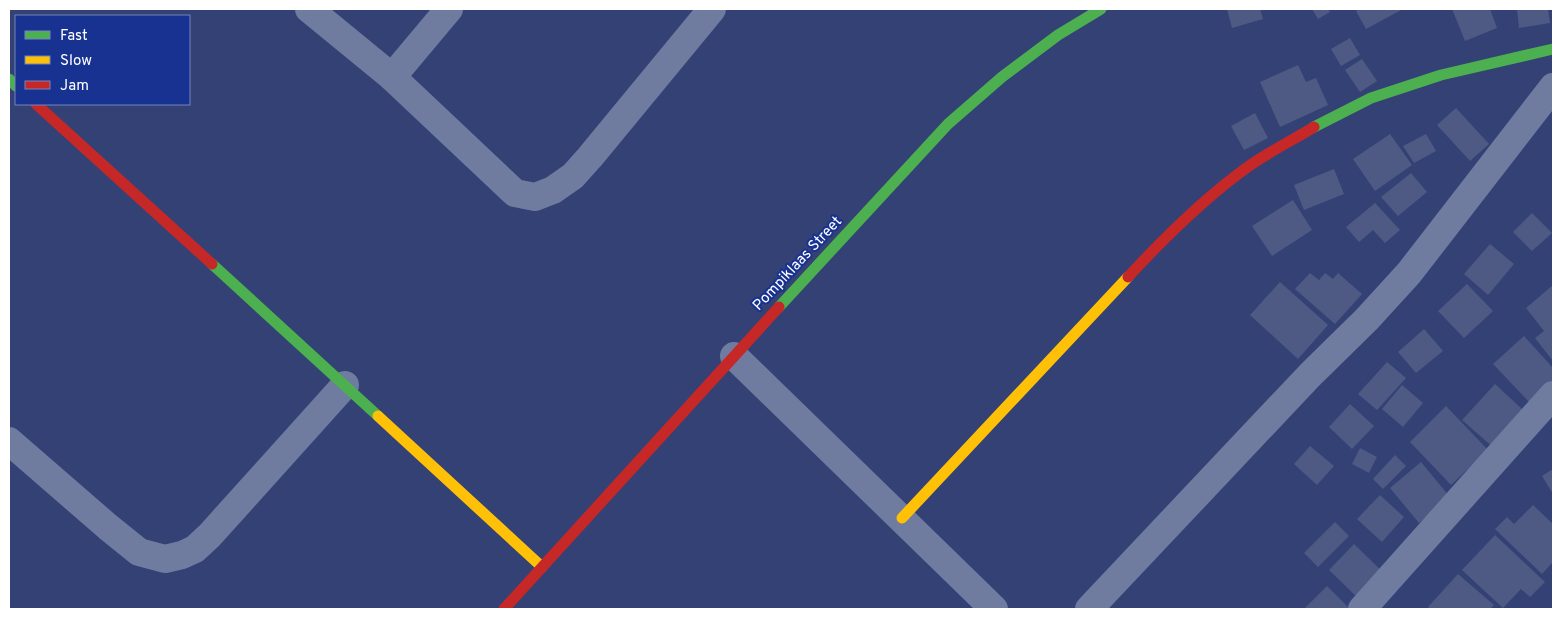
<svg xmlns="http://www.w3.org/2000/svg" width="1562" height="618" font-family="Overpass,sans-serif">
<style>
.building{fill:#4e5a84}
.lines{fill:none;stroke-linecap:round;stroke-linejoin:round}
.street{stroke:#707ba0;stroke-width:28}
.fast{stroke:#4caf50;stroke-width:11}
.slow{stroke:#ffc107;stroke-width:11}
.jam{stroke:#c62828;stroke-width:11}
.labels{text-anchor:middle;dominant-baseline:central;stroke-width:4;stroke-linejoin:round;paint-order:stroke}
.street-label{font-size:15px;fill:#fff;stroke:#173291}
</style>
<rect width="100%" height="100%" fill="#334175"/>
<!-- building -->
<g class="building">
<polygon points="1227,9 1260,9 1263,19 1232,28"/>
<polygon points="1312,9 1328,9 1330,12 1318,19"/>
<polygon points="1360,9 1403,9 1366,29 1356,11"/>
<polygon points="1452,9 1490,9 1497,28 1465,41"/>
<polygon points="1517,9 1548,9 1550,23 1519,28"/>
<polygon points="1350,38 1360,55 1341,66 1331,49"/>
<polygon points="1362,59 1377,81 1360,92 1345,70"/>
<polygon points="1298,65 1306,82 1316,78 1328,105 1280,127 1260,82"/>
<polygon points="1456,108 1489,144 1470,161 1437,125"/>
<polygon points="1255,113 1268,138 1244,150 1231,126"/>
<polygon points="1390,134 1412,165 1375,191 1353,159"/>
<polygon points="1426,134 1436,151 1414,163 1403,146"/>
<polygon points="1334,169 1344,194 1304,210 1294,185"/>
<polygon points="1411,173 1427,192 1398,216 1381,197"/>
<polygon points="1293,200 1312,230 1272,256 1252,226"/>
<polygon points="1375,203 1400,230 1385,243 1373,230 1359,242 1346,227"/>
<polygon points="1532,213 1552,233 1532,251 1513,232"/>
<polygon points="1490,244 1514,264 1488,295 1464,274"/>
<polygon points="1310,273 1319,280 1325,273 1333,279 1338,273 1362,294 1335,324 1295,289"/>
<polygon points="1280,282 1328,325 1298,359 1250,315"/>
<polygon points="1467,284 1493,311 1464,338 1438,311"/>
<polygon points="1553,285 1553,361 1535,338 1544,331 1526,308"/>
<polygon points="1424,329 1443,351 1416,373 1398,352"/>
<polygon points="1524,336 1553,368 1553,382 1530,403 1493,364"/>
<polygon points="1387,362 1406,378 1377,410 1358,394"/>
<polygon points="1495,384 1536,422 1495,449 1462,420"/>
<polygon points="1402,385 1423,403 1403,427 1382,409"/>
<polygon points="1350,404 1374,426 1352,449 1329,427"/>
<polygon points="1446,406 1488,450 1451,485 1410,442"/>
<polygon points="1310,446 1334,466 1317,485 1294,464"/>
<polygon points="1360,448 1377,457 1369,473 1352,464"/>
<polygon points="1395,455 1406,466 1383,489 1373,479"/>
<polygon points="1421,462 1450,497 1419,523 1390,488"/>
<polygon points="1553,469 1553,494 1542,476"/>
<polygon points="1380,495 1404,517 1382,542 1357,519"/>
<polygon points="1533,505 1553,524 1553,562 1542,574 1495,529 1507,517 1514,524"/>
<polygon points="1335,522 1349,536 1318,567 1304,553"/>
<polygon points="1495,535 1545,582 1530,597 1521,589 1503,608 1462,570"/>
<polygon points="1354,544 1389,578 1364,604 1329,570"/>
<polygon points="1458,574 1494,605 1490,609 1431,609 1428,607"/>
<polygon points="1327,586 1349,608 1304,609"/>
</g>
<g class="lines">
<!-- street -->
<g class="street">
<polyline points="309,9 392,77 515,193 535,197 553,190 573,176 590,157 712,9"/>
<polyline points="392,77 449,9"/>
<polyline points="734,356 994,609"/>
<polyline points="9,441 108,527 139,552 165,559 182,555 195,549 210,535 345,385"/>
<polyline points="1089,609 1310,375 1367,319 1409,273 1553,87"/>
<polyline points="1362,609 1553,395"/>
</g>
<!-- fast -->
<g class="fast">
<polyline points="9,79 16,86"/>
<polyline points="1314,127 1371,98 1441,75 1553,49"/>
<polyline points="212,264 378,416"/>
<polyline points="779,307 948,124 1002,77 1058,35 1101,9"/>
</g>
<!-- slow -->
<g class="slow">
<polyline points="378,416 542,567"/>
<polyline points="902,518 1128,277"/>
</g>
<!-- jam -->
<g class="jam">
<polyline points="36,104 212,264"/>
<path d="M1128 277C1165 237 1204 198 1249 166 1269 152 1293 140 1314 127"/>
<polyline points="504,609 779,307"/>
</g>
</g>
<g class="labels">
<!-- street labels -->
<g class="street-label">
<text transform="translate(798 264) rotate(-47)">Pompiklaas Street</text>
</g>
</g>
<!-- border -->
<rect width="1562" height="618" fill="none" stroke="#ffffff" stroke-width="20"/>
<!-- legend -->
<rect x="15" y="15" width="175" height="90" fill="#173291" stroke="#7484bd"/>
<rect x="25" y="31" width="25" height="8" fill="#4caf50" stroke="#7484bd"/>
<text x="60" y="40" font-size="15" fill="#ffffff">Fast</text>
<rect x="25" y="56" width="25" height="8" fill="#ffc107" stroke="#7484bd"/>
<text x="60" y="65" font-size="15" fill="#ffffff">Slow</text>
<rect x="25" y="81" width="25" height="8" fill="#c62828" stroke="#7484bd"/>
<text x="60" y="90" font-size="15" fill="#ffffff">Jam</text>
</svg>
